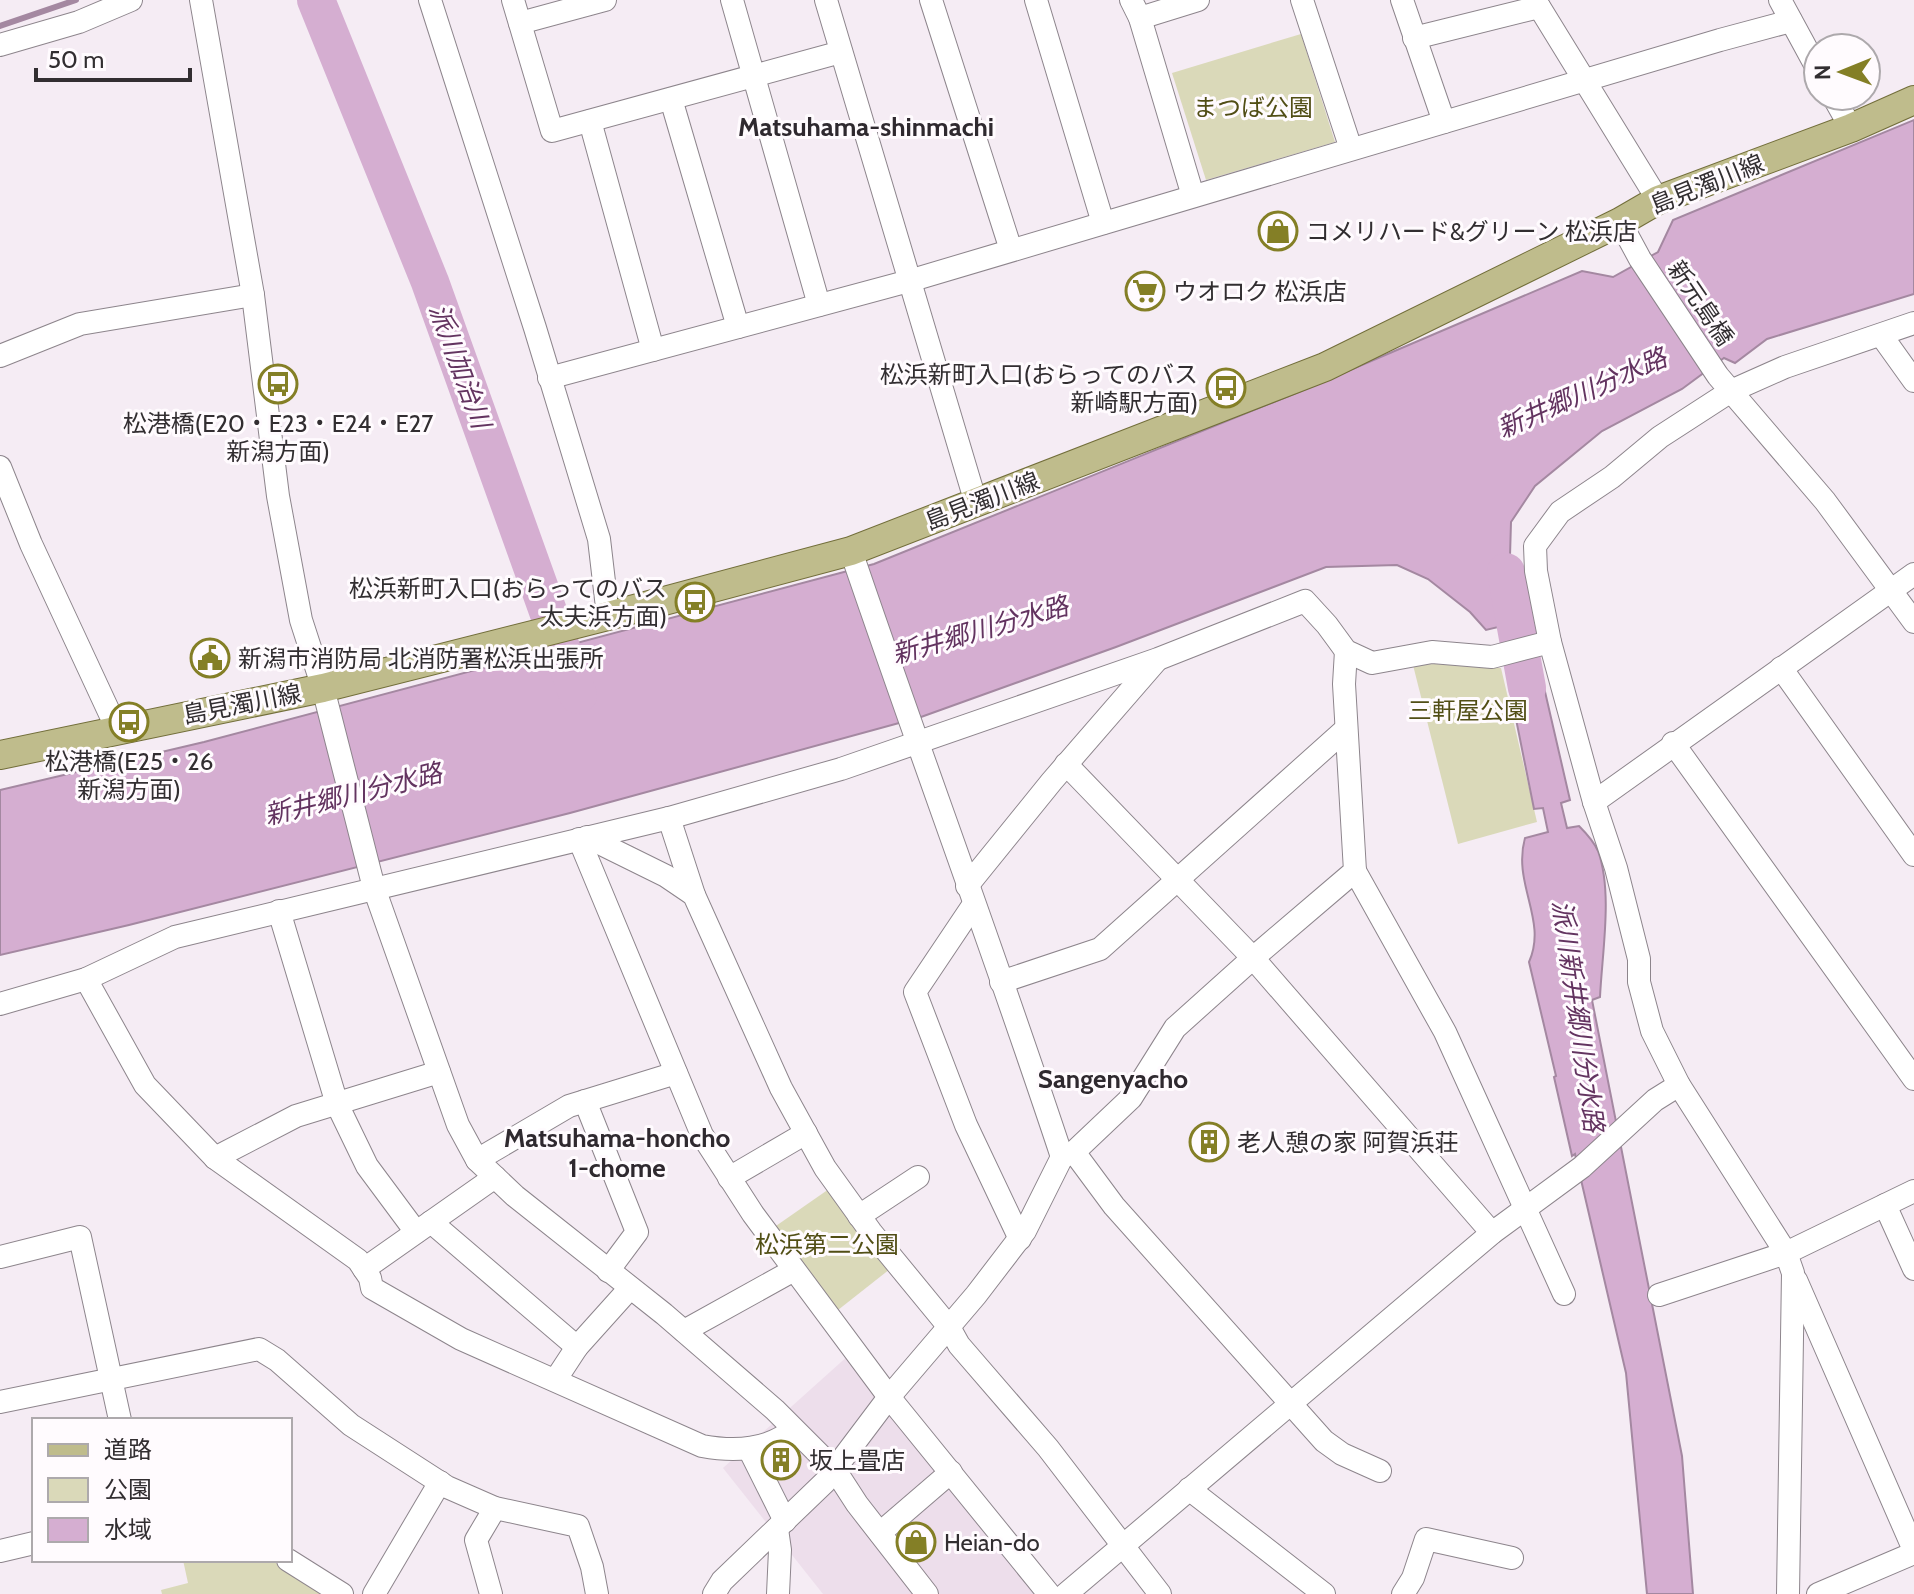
<svg xmlns="http://www.w3.org/2000/svg" width="1914" height="1594" font-family="Cabin,'Noto Sans JP',sans-serif">
<style>
.built{fill:#eddeeb}
.green{fill:#dad9b9}
.water{fill:#d5aed1;stroke:#a488a1;stroke-width:2}
.lines{fill:none;stroke-linecap:round;stroke-linejoin:round}
.stream{stroke:#a488a1;stroke-width:6}
.river{stroke:#d5aed1;stroke-width:38}
.minor-casing{stroke:#8d858c;stroke-width:24}
.major-casing{stroke:#726e3a;stroke-width:30}
.minor{stroke:#fff;stroke-width:22}
.major{stroke:#bfbc8c;stroke-width:28}
.labels{text-anchor:middle;dominant-baseline:central;stroke-width:6;stroke-linejoin:round;paint-order:stroke}
.park-label{font-size:24px;fill:#514e15;stroke:#fffbfe}
.street-label{font-size:24px;fill:#322e31;stroke:#fffbfe}
.poi-label{font-size:24px;fill:#322e31;stroke:#fffbfe;text-anchor:start}
.neighbourhood-label{font-size:26px;font-weight:bold;fill:#2f292f;stroke:#fffbfe}
.water-label{font-size:26px;font-style:italic;fill:#633360;stroke:#fffbfe}
</style>
<rect width="100%" height="100%" fill="#f5ecf4"/>
<!-- built -->
<polygon class="built" points="850,1354 1041,1594 823,1594 723,1468"/>
<!-- green -->
<g class="green">
<polygon points="1301,34 1335,142 1206,180 1172,73"/>
<polygon points="1435,664 1501,668 1537,822 1458,844 1413,665"/>
<polygon points="829,1189 890,1269 838,1310 794,1258 773,1228"/>
<polygon points="183,1560 271,1560 325,1594 162,1594 161,1590 188,1583"/>
</g>
<!-- water -->
<g class="water">
<polygon points="1914,120 1914,294 1767,339 1735,363 1724,358 1682,389 1602,431 1535,486 1511,522 1510,556 1523,621 1486,630 1470,612 1428,579 1397,565 1326,567 1116,647 921,717 570,813 129,925 0,955 0,790 204,742 874,564 1301,391 1582,271 1613,277 1658,252 1673,220"/>
<path d="M1537 657 1570 800 1561 803 1567 828 1579 826C1586 833 1594 842 1598 851 1613 892 1602 953 1600 997L1592 1000 1682 1456 1693 1594H1647L1626 1373 1575 1154 1572 1156 1554 1077 1556 1076 1529 962C1548 920 1512 884 1525 838L1548 832 1543 808 1534 809 1505 664Z"/>
</g>
<g class="lines">
<!-- stream -->
<polyline class="stream" points="0,26 76,0"/>
<!-- river -->
<g class="river">
<polyline points="316,0 430,282 578,695"/>
<polyline points="1506,572 1527,688"/>
</g>
<defs>
<g id="minor">
<polyline points="201,0 253,295 278,496 301,620 323,688 374,888 458,1125 477,1160 515,1196 664,1314 775,1410 835,1470 857,1504 927,1594"/>
<polyline points="430,0 535,328 599,539 608,616"/>
<polyline points="513,0 552,131 841,52"/>
<polyline points="732,0 819,305"/>
<polyline points="826,0 976,503"/>
<polyline points="931,0 1011,250"/>
<polyline points="1036,0 1103,223"/>
<polyline points="1131,0 1140,18 1193,196"/>
<polyline points="1302,0 1351,149"/>
<polyline points="1402,0 1444,122"/>
<polyline points="1535,0 1658,200"/>
<polyline points="1780,0 1818,70"/>
<polyline points="1140,18 1198,0"/>
<polyline points="520,23 605,0"/>
<polyline points="1414,38 1539,7"/>
<polyline points="0,45 79,22 131,0"/>
<polyline points="1833,96 1851,128"/>
<polyline points="671,99 738,327"/>
<polyline points="590,121 653,350"/>
<polyline points="1620,222 1640,259 1718,376 1825,501 1914,622"/>
<polyline points="1881,335 1914,381"/>
<polyline points="0,356 80,324 253,295"/>
<polyline points="549,378 909,281 1720,40 1791,21"/>
<polyline points="0,467 31,544 117,729"/>
<polyline points="1781,668 1914,855"/>
<polyline points="1673,743 1914,1079"/>
<polyline points="1066,764 1253,958 1492,1233"/>
<polyline points="1594,802 1914,574"/>
<polyline points="669,818 694,895"/>
<polyline points="587,837 666,876 694,895 781,1088 825,1168 871,1232 949,1327 959,1345 1048,1448 1160,1594"/>
<polyline points="579,839 702,1135 753,1214 889,1397 1049,1594"/>
<polyline points="1355,871 1445,1032 1564,1294"/>
<polyline points="967,886 1052,781 1157,660"/>
<polyline points="974,904 915,992 966,1125 1020,1239"/>
<polyline points="279,911 337,1104 367,1166 416,1232"/>
<path d="M86 979 145 1085 215 1158 358 1260 370 1278 372 1288 461 1339 702 1446C735 1452 768 1451 793 1429"/>
<polyline points="1001,982 1100,949 1346,729"/>
<polyline points="0,1004 86,979 175,937 669,818 841,769 1158,659 1305,601 1327,625 1346,651 1372,663 1432,652 1492,657 1550,642"/>
<polyline points="585,1101 637,1232 608,1271"/>
<polyline points="1074,1152 1114,1206 1324,1441 1342,1454 1380,1471"/>
<polyline points="1062,1157 1074,1152 1131,1098 1175,1028 1253,958 1355,871 1344,684 1346,651"/>
<polyline points="215,1158 296,1116 439,1072"/>
<polyline points="477,1160 569,1106 676,1073"/>
<polyline points="729,1178 806,1133"/>
<polyline points="1885,1205 1914,1269"/>
<polyline points="859,1216 918,1177"/>
<polyline points="431,1222 577,1347"/>
<polyline points="0,1257 80,1237 120,1420"/>
<polyline points="364,1269 495,1177"/>
<polyline points="1796,1280 1914,1550"/>
<polyline points="1659,1295 1786,1253 1914,1191"/>
<polyline points="684,1331 794,1270"/>
<polyline points="556,1379 577,1347 630,1288"/>
<polyline points="0,1402 259,1349 277,1360 351,1425 447,1487 495,1508 578,1526 592,1567 597,1594"/>
<polyline points="749,1449 785,1521"/>
<polyline points="1189,1489 1324,1594"/>
<polyline points="777,1529 780,1550 778,1594"/>
<polyline points="880,1533 951,1472"/>
<polyline points="0,1551 34,1543"/>
<polyline points="288,1560 342,1594"/>
<polyline points="374,1594 440,1482"/>
<polyline points="491,1594 476,1540 495,1508"/>
<path d="M714 1594 722 1581 825 1482 889 1397 976 1295 1025 1231 1062 1157C995 954 920 754 851 551"/>
<polyline points="1066,1594 1492,1233 1582,1167 1655,1100 1679,1085"/>
<polyline points="1403,1594 1413,1578 1426,1539 1512,1558"/>
<polyline points="1788,1594 1793,1273 1786,1253 1679,1085 1652,1031 1639,982 1639,959 1616,868 1594,802 1550,642 1536,571 1535,546 1560,512 1612,477 1660,437 1731,391 1785,367 1914,323"/>
<polyline points="1818,1594 1914,1553"/>
</g>
<polyline id="major" points="0,755 323,688 608,616 851,551 1325,367 1620,222 1658,200 1851,128 1914,100"/>
</defs>
<!-- minor casing -->
<use href="#minor" class="minor-casing"/>
<!-- major casing -->
<use href="#major" class="major-casing"/>
<!-- minor -->
<use href="#minor" class="minor"/>
<!-- major -->
<use href="#major" class="major"/>
</g>
<!-- icons -->
<defs>
<symbol id="shop-ring" viewBox="-11 -11 22 22"><circle r="9.5" fill="#fffbfe" stroke="#847f26" stroke-width="1.5"/><path d="M-5-2.5h2.3a2.7 3.5 0 0 1 5.4 0H5L5.5 6h-11ZM-1.5-2.5h3a1.5 2.3 0 0 0-3 0Z" fill="#847f26"/></symbol>
<symbol id="supermarket-ring" viewBox="-11 -11 22 22"><circle r="9.5" fill="#fffbfe" stroke="#847f26" stroke-width="1.5"/><path d="M-6-5.5h2.5l.6 2H6L4.5 2H-2.5L-4.4-4H-6ZM-1.5 3.2a1.3 1.3 0 1 0 .1 0ZM3 3.2a1.3 1.3 0 1 0 .1 0Z" fill="#847f26"/></symbol>
<symbol id="bus-ring" viewBox="-11 -11 22 22"><circle r="9.5" fill="#fffbfe" stroke="#847f26" stroke-width="1.5"/><path d="M-5-6H5V4H4V6H2V4H-2V6H-4V4H-5ZM-3.5-4V0h7V-4ZM-3.5 1.2v1.5H-2V1.2ZM2 1.2v1.5H3.5V1.2Z" fill="#847f26"/></symbol>
<symbol id="civic-ring" viewBox="-11 -11 22 22"><circle r="9.5" fill="#fffbfe" stroke="#847f26" stroke-width="1.5"/><path d="M-.6-6.5H3V-4.5H.6V-3L4-1V1h2V6H-6V1h2V-1L-.6-3ZM-1.2 2.5V6h2.4V2.5Z" fill="#847f26"/></symbol>
<symbol id="building-ring" viewBox="-11 -11 22 22"><circle r="9.5" fill="#fffbfe" stroke="#847f26" stroke-width="1.5"/><path d="M-4-6H4V6H1V3H-1V6H-4ZM-2.5-4.3h1.7v1.8h-1.7ZM.8-4.3h1.7v1.8H.8ZM-2.5-1h1.7V.8h-1.7ZM.8-1h1.7V.8H.8Z" fill="#847f26"/></symbol>
</defs>
<g fill-rule="evenodd">
<use href="#shop-ring" x="1256" y="209" width="44" height="44"/>
<use href="#supermarket-ring" x="1123" y="269" width="44" height="44"/>
<use href="#bus-ring" x="256" y="362" width="44" height="44"/>
<use href="#bus-ring" x="1204" y="366" width="44" height="44"/>
<use href="#bus-ring" x="673" y="580" width="44" height="44"/>
<use href="#civic-ring" x="188" y="636" width="44" height="44"/>
<use href="#bus-ring" x="107" y="700" width="44" height="44"/>
<use href="#building-ring" x="1187" y="1120" width="44" height="44"/>
<use href="#building-ring" x="759" y="1438" width="44" height="44"/>
<use href="#shop-ring" x="894" y="1520" width="44" height="44"/>
</g>
<g class="labels">
<!-- park labels -->
<g class="park-label">
<text x="1253" y="107">まつば公園</text>
<text x="1468" y="710">三軒屋公園</text>
<text x="827" y="1244">松浜第二公園</text>
</g>
<!-- street labels -->
<g class="street-label">
<text transform="translate(1707 184) rotate(-22)">島見濁川線</text>
<text transform="translate(1701 303) rotate(56)">新元島橋</text>
<text transform="translate(982 501) rotate(-21)">島見濁川線</text>
<text transform="translate(242 704) rotate(-11)">島見濁川線</text>
</g>
<!-- poi labels -->
<g class="poi-label">
<text x="1306" y="231">コメリハード&amp;グリーン 松浜店</text>
<text x="1173" y="291">ウオロク 松浜店</text>
<text x="1198" y="374" text-anchor="end">松浜新町入口(おらってのバス<tspan x="1198" dy="28">新崎駅方面)</tspan></text>
<text x="278" y="423" text-anchor="middle">松港橋(E20・E23・E24・E27<tspan x="278" dy="28">新潟方面)</tspan></text>
<text x="667" y="588" text-anchor="end">松浜新町入口(おらってのバス<tspan x="667" dy="28">太夫浜方面)</tspan></text>
<text x="238" y="658">新潟市消防局 北消防署松浜出張所</text>
<text x="129" y="761" text-anchor="middle">松港橋(E25・26<tspan x="129" dy="28">新潟方面)</tspan></text>
<text x="1237" y="1142">老人憩の家 阿賀浜荘</text>
<text x="809" y="1460">坂上畳店</text>
<text x="944" y="1542">Heian-do</text>
</g>
<!-- neighbourhood labels -->
<g class="neighbourhood-label">
<text x="866" y="127">Matsuhama-shinmachi</text>
<text x="1113" y="1079">Sangenyacho</text>
<text x="617" y="1138">Matsuhama-honcho<tspan x="617" dy="30">1-chome</tspan></text>
</g>
<!-- water labels -->
<g class="water-label">
<text transform="translate(460 366) rotate(70)">派川加治川</text>
<text transform="translate(1582 393) rotate(-24)">新井郷川分水路</text>
<text transform="translate(980 630) rotate(-16)">新井郷川分水路</text>
<text transform="translate(353 794) rotate(-14)">新井郷川分水路</text>
<text transform="translate(1578 1016) rotate(82)">派川新井郷川分水路</text>
</g>
</g>
<!-- legend -->
<rect x="32" y="1418" width="260" height="144" fill="#fffbfe" stroke="#ada9ac" stroke-width="2"/>
<rect x="48" y="1444" width="40" height="12" fill="#bfbc8c" stroke="#ada9ac" stroke-width="2"/>
<text x="104" y="1458" font-size="24" fill="#322e31">道路</text>
<rect x="48" y="1478" width="40" height="24" fill="#dad9b9" stroke="#ada9ac" stroke-width="2"/>
<text x="104" y="1498" font-size="24" fill="#322e31">公園</text>
<rect x="48" y="1518" width="40" height="24" fill="#d5aed1" stroke="#ada9ac" stroke-width="2"/>
<text x="104" y="1538" font-size="24" fill="#322e31">水域</text>
<!-- north arrow -->
<g transform="translate(1842 72) rotate(269)"><circle r="38" fill="#fffbfe" stroke="#ada9ac" stroke-width="2"/>
<path d="M0-6L14 30L0 20L-14 30Z" fill="#847f26"/>
<text y="-12" font-size="22" font-weight="bold" text-anchor="middle" fill="#322e31">N</text>
</g>
<!-- scale -->
<path d="M36 68v12h154v-12" fill="none" stroke="#322e31" stroke-width="4"/>
<text x="48" y="68" font-size="24" fill="#322e31" stroke="#fffbfe" stroke-width="6" paint-order="stroke">50 m</text>
</svg>
